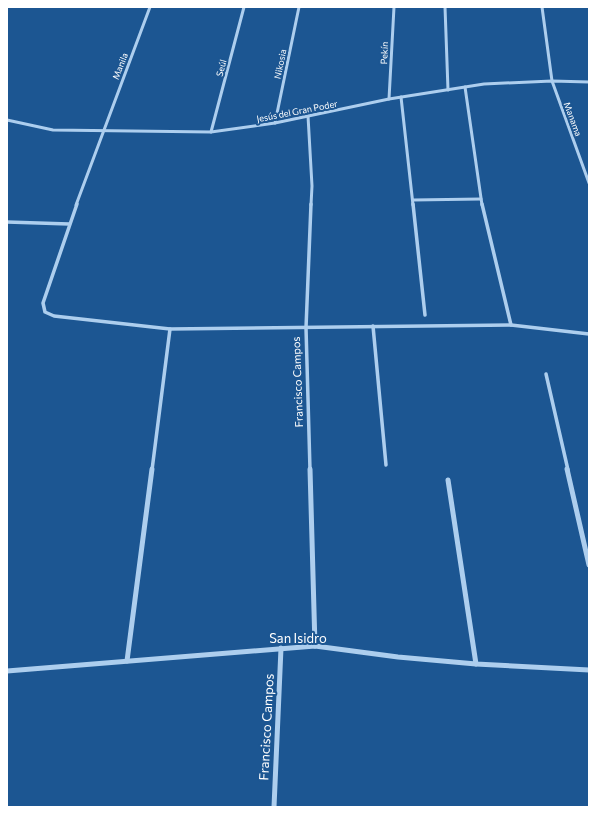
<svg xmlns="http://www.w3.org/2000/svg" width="596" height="814" font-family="Commissioner,sans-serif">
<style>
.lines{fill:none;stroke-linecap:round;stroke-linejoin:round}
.street-far2{stroke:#adceee;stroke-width:3}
.street-far1{stroke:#adceee;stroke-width:3.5}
.street{stroke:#adceee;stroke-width:5}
.labels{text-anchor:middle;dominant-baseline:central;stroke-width:4;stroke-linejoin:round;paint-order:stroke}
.far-street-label{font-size:9px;fill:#fff;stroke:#1c5692}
.street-label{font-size:11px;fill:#fff;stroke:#1c5692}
.near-street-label{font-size:13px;fill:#fff;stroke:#1c5692}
</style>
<rect width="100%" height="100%" fill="#1c5692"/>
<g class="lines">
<!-- street-far2 -->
<g class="street-far2">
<polyline points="445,7 448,90"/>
<polyline points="542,7 552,81 589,183"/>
<polyline points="465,87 482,205"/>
<polyline points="401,97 413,205"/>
<polyline points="389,99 394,7"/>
<polyline points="308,116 312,186 311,205"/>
<polyline points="7,120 53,130 211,132 275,123 389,99 484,84 552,81 589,82"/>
<polyline points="275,123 299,7"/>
<polyline points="211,132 244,7"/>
<polyline points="413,200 481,199"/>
<polyline points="76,205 150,7"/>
</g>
<!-- street-far1 -->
<g class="street-far1">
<polyline points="77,204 43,303 45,312 54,316 170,329 511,325 589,334"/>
<polyline points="413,204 425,315"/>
<polyline points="482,204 511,325"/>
<polyline points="7,222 69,224"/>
<polyline points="373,326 386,465"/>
<polyline points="546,374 568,470"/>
<polyline points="152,470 170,329"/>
<polyline points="310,470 306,328 311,204"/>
</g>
<!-- street -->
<g class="street">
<polyline points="310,469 315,646"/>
<polyline points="567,469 589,565"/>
<polyline points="448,480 476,664"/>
<polyline points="127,661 152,469"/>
<polyline points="7,671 315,646 398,657 476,664 589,670"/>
<polyline points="274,807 281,648"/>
</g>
</g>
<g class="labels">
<!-- far-street labels -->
<g class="far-street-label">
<text transform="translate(384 53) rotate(-87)">Pekín</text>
<text transform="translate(280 64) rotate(-78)">Nikosia</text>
<text transform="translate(120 66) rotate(-69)">Manila</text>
<text transform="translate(221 68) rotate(-75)">Seúl</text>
<text transform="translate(297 111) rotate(-11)">Jesús del Gran Poder</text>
<text transform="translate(573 119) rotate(70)">Manama</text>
</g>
<!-- street labels -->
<g class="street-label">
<text transform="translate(297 382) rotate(-92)">Francisco Campos</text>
</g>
<!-- near-street labels -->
<g class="near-street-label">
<text x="298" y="638">San Isidro</text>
<text transform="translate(266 727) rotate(-87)">Francisco Campos</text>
</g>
</g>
<!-- border -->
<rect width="596" height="814" fill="none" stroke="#ffffff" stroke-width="16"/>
</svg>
